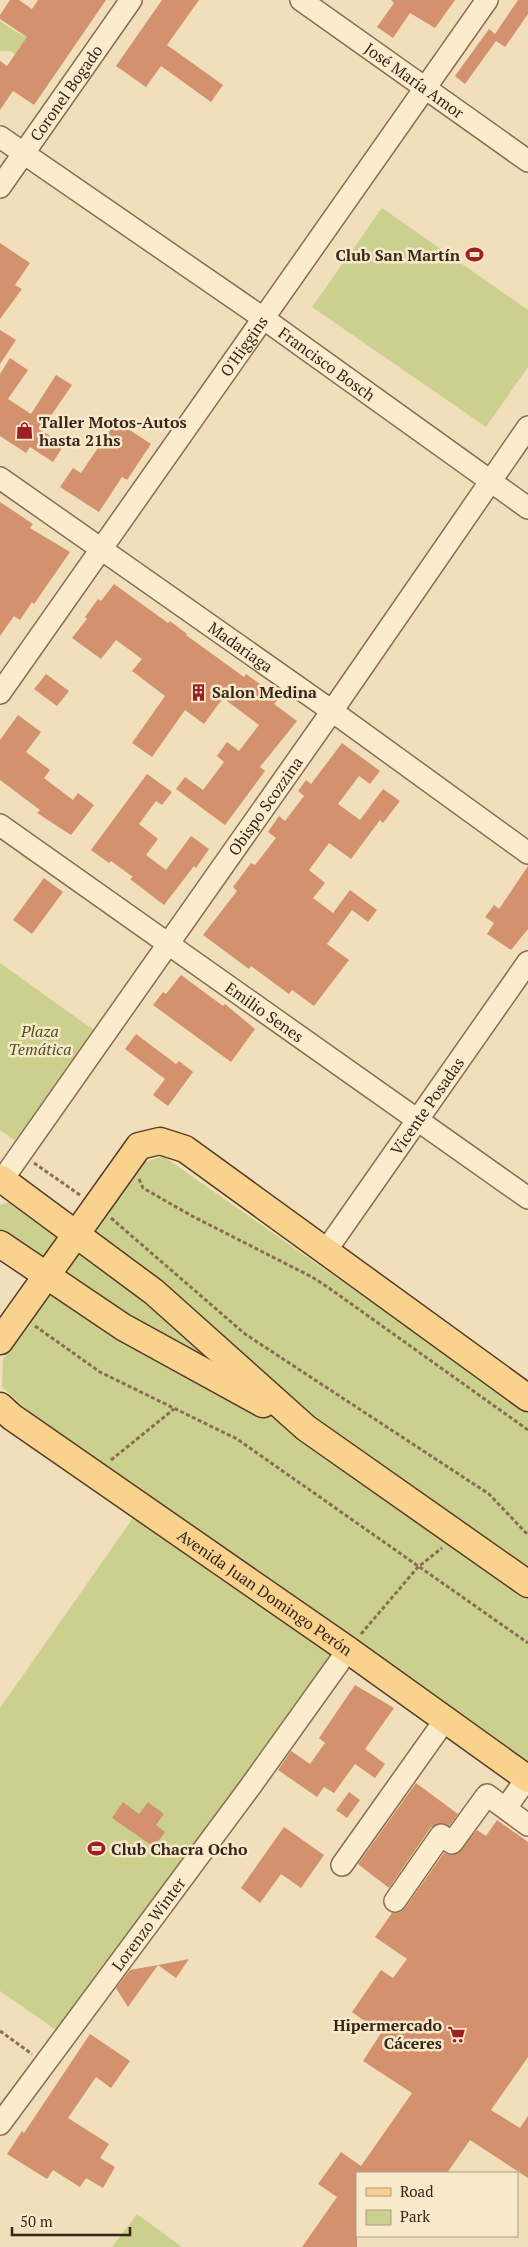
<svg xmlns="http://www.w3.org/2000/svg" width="528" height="2247" font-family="'PT Serif',serif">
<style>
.green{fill:#ccd08e}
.building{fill:#d3926d}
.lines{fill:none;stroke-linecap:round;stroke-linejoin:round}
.minor-casing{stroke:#8a6d54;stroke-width:24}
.major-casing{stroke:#563c29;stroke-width:29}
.path{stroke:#8a6d54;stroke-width:3;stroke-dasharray:4 2.5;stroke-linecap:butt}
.minor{stroke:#fcecce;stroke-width:21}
.major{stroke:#f9d28e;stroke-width:26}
.labels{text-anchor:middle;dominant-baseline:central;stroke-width:5;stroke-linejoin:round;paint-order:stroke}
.street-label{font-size:16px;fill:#37261a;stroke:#f8e9cb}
.poi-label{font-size:16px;font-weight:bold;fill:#37261a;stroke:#f8e9cb;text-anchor:start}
.park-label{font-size:16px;font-style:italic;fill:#4b551f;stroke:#f8e9cb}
</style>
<rect width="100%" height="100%" fill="#f1debb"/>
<!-- green -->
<g class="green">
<path d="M0 20C4 26 24 35 32 41L15 55 11 51H0Z"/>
<polygon points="382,208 528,310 528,367 486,427 312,307"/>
<polygon points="0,963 95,1031 17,1142 0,1130"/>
<polygon points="163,1156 528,1412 528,1763 36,1418 2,1387 3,1359 143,1163"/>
<polygon points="11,1202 61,1238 45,1262 0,1232 0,1205"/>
<polygon points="133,1518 331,1655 62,2034 0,1991 0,1708"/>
<polygon points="137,2214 182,2247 112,2247"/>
</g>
<!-- building -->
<g class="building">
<polygon points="10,0 19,0 32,9 38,0 106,0 34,105 13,91 0,110 0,61 7,66 27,37 0,19 0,15"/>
<polygon points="162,0 199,0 167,45 223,85 211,102 161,66 146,87 116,66"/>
<polygon points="391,0 455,0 435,28 410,13 393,38 377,27 394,3"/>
<polygon points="518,0 528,0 528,14 505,47 496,41 465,84 455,76 489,29 495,34"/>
<polygon points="0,243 30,263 15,285 22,289 0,319"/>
<polygon points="0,330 16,340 0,364"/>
<polygon points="10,358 28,370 8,399 31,414 56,375 72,385 41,430 64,445 53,462 30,447 26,453 0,436 0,374"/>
<polygon points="116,421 151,444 127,480 122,477 99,512 60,487 73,468 81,473"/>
<polygon points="0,502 33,524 30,528 70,552 34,604 32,602 20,620 14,616 0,636"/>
<polygon points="114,584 168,623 170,621 187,634 186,635 244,677 246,674 267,689 279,698 274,704 297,721 260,767 265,771 225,825 176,789 185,777 203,790 224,762 217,756 227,742 239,751 259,725 223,698 204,724 185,710 152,757 132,743 165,696 132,671 142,659 116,640 101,659 72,638 87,619 85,617 98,599 101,601"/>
<polygon points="46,674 69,691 57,706 34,689"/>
<polygon points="18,715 41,732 26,752 50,770 44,778 73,800 78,793 94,805 71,835 37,813 40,810 0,780 0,740"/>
<polygon points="342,743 380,771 370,784 359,776 338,804 360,820 383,789 400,801 383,823 380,820 351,859 329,843 309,870 325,883 313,898 333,913 350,890 377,910 368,922 352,910 327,944 349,960 314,1006 292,990 289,994 251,966 249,969 203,935 237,891 233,887 251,863 255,865 276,838 268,832 279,816 285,821 304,796 298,791 306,780 311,784"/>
<polygon points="147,774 172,792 162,805 156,801 139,824 158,839 146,855 166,870 191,836 209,849 196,868 194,866 164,905 130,879 133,877 111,861 109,863 91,850"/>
<polygon points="528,866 528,929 511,950 487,934 494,923 485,917 494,905 499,909"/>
<polygon points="44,878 63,892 32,934 13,920"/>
<polygon points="181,975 223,1006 225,1004 255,1029 231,1062 153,1005 163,992 166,994"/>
<polygon points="136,1034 176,1064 179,1061 193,1072 168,1106 153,1095 165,1079 125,1049"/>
<polygon points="355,1685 394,1708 365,1749 385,1764 375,1778 355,1764 334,1793 324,1787 317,1797 278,1770 291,1751 310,1764 325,1743 319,1738"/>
<polygon points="416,1783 458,1814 449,1826 442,1823 431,1827 389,1888 358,1864"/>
<polygon points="349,1792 360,1800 347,1818 336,1810"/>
<polygon points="123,1802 139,1814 148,1802 164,1814 156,1825 165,1832 154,1847 112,1818"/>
<polygon points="497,1820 528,1842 528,2057 491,2110 520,2128 528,2116 528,2178 470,2140 447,2173 357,2173 357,2247 302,2247 337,2197 318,2184 341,2152 361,2166 412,2093 363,2061 381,2033 352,2012 381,1970 393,1978 407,1959 375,1937 392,1913 400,1912 405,1908 444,1853 450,1855 457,1854 477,1830 486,1836"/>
<polygon points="284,1827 324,1855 301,1888 281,1874 260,1903 241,1888"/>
<polygon points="189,1959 176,1978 158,1965"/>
<polygon points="158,1965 128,2007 116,1988 130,1970"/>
<polygon points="90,2034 130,2061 111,2088 96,2077 68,2118 109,2144 100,2158 115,2167 103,2188 86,2178 80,2187 53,2170 47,2179 7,2154 22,2131 24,2133"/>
</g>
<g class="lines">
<defs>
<g id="minor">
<path id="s1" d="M301 0 528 161"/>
<path id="s2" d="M0 137 263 318 528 508"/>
<path id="s3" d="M0 187 131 0"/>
<path id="s4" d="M0 478 332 711 528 853"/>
<path id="s5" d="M0 693 487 0"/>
<path id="s6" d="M0 825 528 1198"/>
<path id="s7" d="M0 1183 332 711 528 427"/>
<path id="s8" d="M325 1252 528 962"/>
<polyline points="506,1808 527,1778"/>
<polyline points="342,1865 445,1720"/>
<polyline points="395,1901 441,1835 452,1843 487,1795 528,1825"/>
<path id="s9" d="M0 2124 250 1787 348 1650"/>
</g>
<g id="major">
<polyline points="0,1178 154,1292 306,1428 528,1584"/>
<polyline points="0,1244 123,1327 263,1404"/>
<polyline points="0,1341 139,1146 160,1141 185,1149 528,1398"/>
<path id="s10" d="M0 1406 12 1417 348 1650 528 1779"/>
</g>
</defs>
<!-- minor casing -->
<use href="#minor" class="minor-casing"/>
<!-- major casing -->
<use href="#major" class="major-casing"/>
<!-- path -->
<g class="path">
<polyline points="34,1163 80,1195"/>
<polyline points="139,1179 143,1188 192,1216 312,1277 329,1288 528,1430"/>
<polyline points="111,1218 245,1334 489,1494 528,1535"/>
<polyline points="35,1326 100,1372 237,1439 528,1643"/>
<polyline points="111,1460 174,1409"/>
<polyline points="361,1634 418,1567 442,1548"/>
<polyline points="0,2031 32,2054"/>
</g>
<!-- minor -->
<use href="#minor" class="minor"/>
<!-- major -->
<use href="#major" class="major"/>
</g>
<!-- icons -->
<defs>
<symbol id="stadium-bare" viewBox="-9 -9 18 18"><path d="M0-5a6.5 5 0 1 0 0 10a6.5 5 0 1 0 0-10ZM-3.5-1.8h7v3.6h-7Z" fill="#9d1f26" stroke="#f8e9cb" stroke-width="2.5" paint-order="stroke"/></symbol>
<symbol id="shop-bare" viewBox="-9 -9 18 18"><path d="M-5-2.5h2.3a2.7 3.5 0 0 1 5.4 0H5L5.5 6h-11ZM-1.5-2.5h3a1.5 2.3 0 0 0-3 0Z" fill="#9d1f26" stroke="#f8e9cb" stroke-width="2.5" paint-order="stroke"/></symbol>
<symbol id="building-bare" viewBox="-9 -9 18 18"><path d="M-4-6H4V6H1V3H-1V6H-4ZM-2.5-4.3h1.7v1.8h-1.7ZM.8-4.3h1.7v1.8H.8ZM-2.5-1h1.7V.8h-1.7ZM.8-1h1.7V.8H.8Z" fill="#9d1f26" stroke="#f8e9cb" stroke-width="2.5" paint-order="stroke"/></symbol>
<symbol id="supermarket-bare" viewBox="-9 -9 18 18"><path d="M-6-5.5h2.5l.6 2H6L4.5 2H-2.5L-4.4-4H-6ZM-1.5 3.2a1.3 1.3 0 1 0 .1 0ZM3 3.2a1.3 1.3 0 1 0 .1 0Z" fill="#9d1f26" stroke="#f8e9cb" stroke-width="2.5" paint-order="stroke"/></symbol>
</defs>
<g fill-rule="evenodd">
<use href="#stadium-bare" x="462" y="242" width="25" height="25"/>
<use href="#shop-bare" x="12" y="418" width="25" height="25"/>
<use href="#building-bare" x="186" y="680" width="25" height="25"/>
<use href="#stadium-bare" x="84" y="1836" width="25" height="25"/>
<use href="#supermarket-bare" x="444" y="2022" width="25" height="25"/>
</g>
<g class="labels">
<!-- street labels -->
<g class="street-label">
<text stroke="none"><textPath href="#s1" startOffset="139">José María Amor</textPath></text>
<text stroke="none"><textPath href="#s3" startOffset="115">Coronel Bogado</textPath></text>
<text stroke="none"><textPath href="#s5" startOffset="424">O'Higgins</textPath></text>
<text stroke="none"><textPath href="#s2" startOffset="398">Francisco Bosch</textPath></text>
<text stroke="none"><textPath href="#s4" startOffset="294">Madariaga</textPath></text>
<text stroke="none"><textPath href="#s7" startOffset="461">Obispo Scozzina</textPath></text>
<text stroke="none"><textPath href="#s6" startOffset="324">Emilio Senes</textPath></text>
<text stroke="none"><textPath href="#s8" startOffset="178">Vicente Posadas</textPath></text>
<text stroke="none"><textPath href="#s10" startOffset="324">Avenida Juan Domingo Perón</textPath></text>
<text stroke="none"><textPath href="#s9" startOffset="249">Lorenzo Winter</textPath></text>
</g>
<!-- poi labels -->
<g class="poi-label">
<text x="460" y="255" text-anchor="end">Club San Martín</text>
<text x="39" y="422">Taller Motos-Autos<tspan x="39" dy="18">hasta 21hs</tspan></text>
<text x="212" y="692">Salon Medina</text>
<text x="111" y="1849">Club Chacra Ocho</text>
<text x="442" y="2025" text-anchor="end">Hipermercado<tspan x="442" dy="18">Cáceres</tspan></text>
</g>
<!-- park labels -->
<g class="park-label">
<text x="40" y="1031">Plaza<tspan x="40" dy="18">Temática</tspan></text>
</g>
</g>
<!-- legend -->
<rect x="356" y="2172" width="162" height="65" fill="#f8e9cb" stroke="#ab9b84"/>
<rect x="366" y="2188" width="25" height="8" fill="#f9d28e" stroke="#ab9b84"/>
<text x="400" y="2197" font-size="15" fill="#37261a">Road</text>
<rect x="366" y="2210" width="25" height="15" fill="#ccd08e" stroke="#ab9b84"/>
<text x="400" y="2222" font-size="15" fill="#37261a">Park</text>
<!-- scale -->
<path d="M12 2227v8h118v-8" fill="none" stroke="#37261a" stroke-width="2.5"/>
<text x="20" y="2227" font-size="15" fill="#37261a" stroke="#f8e9cb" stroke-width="4" paint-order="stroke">50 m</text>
</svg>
